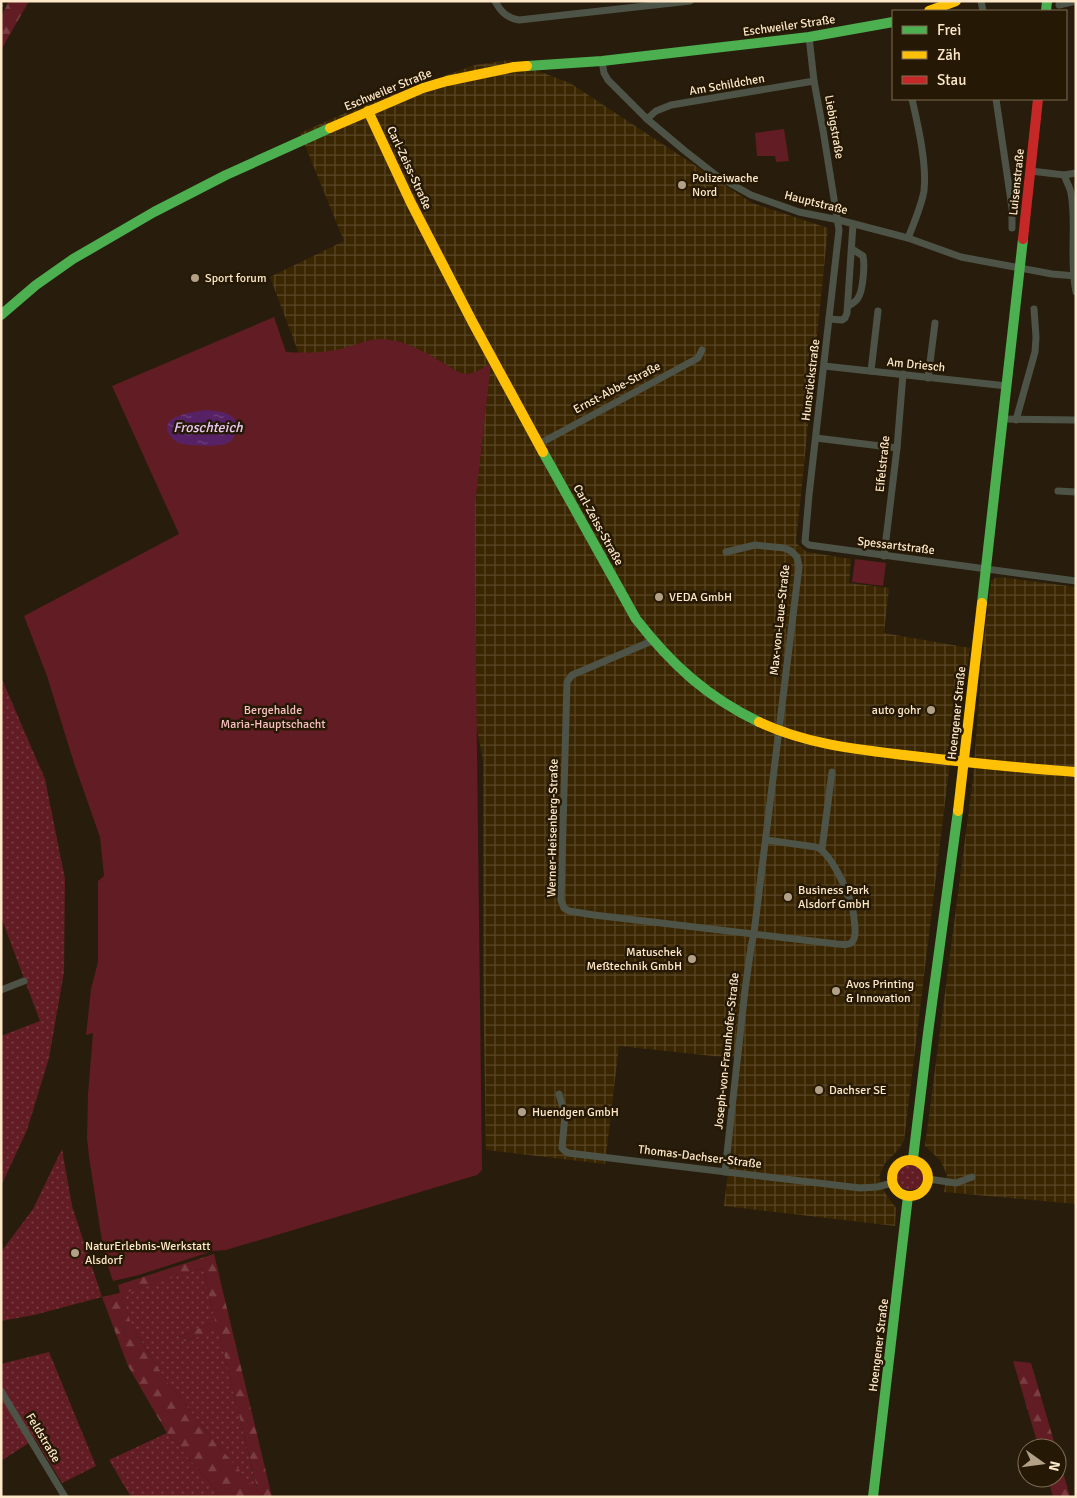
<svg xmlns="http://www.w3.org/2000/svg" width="1077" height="1498" font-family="Signika,sans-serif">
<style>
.industrial{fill:url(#industrial-grid)}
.grass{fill:url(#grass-dots)}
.forest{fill:url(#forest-firs);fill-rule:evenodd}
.green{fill:#621c23}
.water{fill:url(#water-ripples)}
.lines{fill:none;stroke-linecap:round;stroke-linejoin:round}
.street{stroke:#4d5346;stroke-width:7}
.fast{stroke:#4caf50;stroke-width:10}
.slow{stroke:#ffc107;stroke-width:10}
.jam{stroke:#c62828;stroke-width:10}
.rail{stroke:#5f5f53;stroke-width:2;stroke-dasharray:2.5 5;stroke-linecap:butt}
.poi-dot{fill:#b3a187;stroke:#251905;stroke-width:2}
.labels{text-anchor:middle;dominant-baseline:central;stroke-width:5;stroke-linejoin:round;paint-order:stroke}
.street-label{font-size:12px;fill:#fee8c9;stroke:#251905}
.poi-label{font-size:12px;fill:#fee8c9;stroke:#251905;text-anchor:start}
.park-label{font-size:12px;fill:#f9bfc1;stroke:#251905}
.water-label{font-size:14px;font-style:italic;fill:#e9caf5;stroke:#251905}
</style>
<defs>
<pattern id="industrial-grid" width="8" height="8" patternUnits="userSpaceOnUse" patternTransform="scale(1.25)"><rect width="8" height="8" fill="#3b2602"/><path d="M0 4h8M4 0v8" fill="none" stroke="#584626"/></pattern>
<pattern id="grass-dots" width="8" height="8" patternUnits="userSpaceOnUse" patternTransform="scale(1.25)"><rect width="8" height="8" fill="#621c23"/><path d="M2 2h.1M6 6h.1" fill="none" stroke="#7a3d42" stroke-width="1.8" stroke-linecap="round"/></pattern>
<pattern id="forest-firs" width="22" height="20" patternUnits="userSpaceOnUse" patternTransform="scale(1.25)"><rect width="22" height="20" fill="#621c23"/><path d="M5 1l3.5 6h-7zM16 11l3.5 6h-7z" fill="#7a3d42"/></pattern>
<pattern id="water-ripples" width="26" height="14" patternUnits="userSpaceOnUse" patternTransform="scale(1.25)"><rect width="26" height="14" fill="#572166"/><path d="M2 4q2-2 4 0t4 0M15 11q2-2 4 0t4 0" fill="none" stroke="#70417b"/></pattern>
</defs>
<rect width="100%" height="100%" fill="#281d0c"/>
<!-- industrial -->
<g class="industrial">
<polygon points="509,60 570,83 752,203 828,228 796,543 807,552 851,559 849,583 889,588 884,633 970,648 957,736 952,747 947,786 904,1141 897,1151 885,1163 879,1177 885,1193 896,1208 895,1226 724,1206 741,1059 619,1046 605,1164 486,1150 483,977 483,761 474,714 304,367 270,277 344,241 300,133 368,103 475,65"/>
<polygon points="1001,577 1076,587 1076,1204 944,1192 947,1175 940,1160 925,1146 973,778 983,648 991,581 995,578"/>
</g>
<!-- grass -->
<g class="grass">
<polygon points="1,677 45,779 65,879 64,972 49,1058 27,1130 1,1186 1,1036 40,1021 1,917"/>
<polygon points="62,1149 72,1206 102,1297 34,1315 1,1321 1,1252 33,1209"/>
<circle cx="910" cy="1177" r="13"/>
<polygon points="203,1268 215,1321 180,1337 184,1342 218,1328 258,1493 215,1442 167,1382 132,1326 120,1293"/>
<polygon points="49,1352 96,1466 62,1483 35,1439 1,1461 1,1364"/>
<polygon points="167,1433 222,1497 131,1497 109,1460"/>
</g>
<!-- forest -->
<g class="forest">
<polygon points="9,1 29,1 1,50 1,17"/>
<path d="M214 1254 271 1493 272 1497H222L167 1433 128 1366 102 1297 120 1293 118 1285ZM203 1268 215 1321 180 1337 183 1342 218 1329 258 1492 215 1442 167 1382 132 1326 121 1294Z"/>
<polygon points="1013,1361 1031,1363 1056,1448 1039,1448"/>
<polygon points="1057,1451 1070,1497 1053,1497 1048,1478 1057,1478"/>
</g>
<!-- green -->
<g class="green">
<polygon points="784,129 789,161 776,162 775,156 757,156 755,133"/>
<path d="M274 317 286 352C303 353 319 353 336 350 351 347 366 339 381 339 410 340 434 358 458 372 471 377 479 370 491 363L475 505V586L482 1170 477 1175 226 1250 213 1251 139 1275 113 1281 104 1254 89 1157 87 1138 88 1094 93 1033 86 1035 91 989 98 962V881L104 876 100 837 74 763 47 676 24 616 179 534 112 386Z"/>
<polygon points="855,559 886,563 883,586 852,582"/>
</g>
<!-- water -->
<path class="water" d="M206 410C218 411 240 412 236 430 235 435 233 440 228 443 221 447 192 446 183 444 176 443 171 438 168 432 161 415 195 412 206 410Z"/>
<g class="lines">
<!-- street -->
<g class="street">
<path d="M495 1C501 12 507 18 519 20L690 1"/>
<polyline points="981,1 983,11"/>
<polyline points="1059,5 1076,1"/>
<polyline points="809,37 814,81 823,130 839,230 809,495 805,542 809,545 1076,581"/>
<polyline points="602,61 604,73 608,80 647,119 685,151 717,176 751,195 799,212 839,220 908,238 961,257 1052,274 1076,276"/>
<polyline points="996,99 1012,208 1012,228"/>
<polyline points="647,119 656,111 671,105 814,81"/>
<path d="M1031 171 1064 175C1066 181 1070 187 1071 193 1077 226 1069 259 1076 292"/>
<polyline points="1064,175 1076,173"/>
<path d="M908 238C914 223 921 207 924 191 927 163 918 126 912 99"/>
<path d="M848 306C852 304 856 302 858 298 863 291 865 265 863 256L852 249"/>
<polyline points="829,319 842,320 845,318 847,313 853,224"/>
<polyline points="824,366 1007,386"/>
<polyline points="871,371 878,311"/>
<polyline points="928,378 935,323"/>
<polyline points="1003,419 1076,420"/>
<polyline points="1016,420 1035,352 1036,337 1034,309"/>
<polyline points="816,438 897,448"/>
<polyline points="539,444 698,358 702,350"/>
<polyline points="1058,491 1076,492"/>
<polyline points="884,556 897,448 903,374"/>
<path d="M652 641 572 675 567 682 561 900 564 908 569 911 594 915 837 944C842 944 849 946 852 942 856 938 855 931 855 927 854 920 854 913 852 907 848 892 831 852 816 847L766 840"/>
<polyline points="822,849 832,772"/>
<polyline points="1,990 24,981"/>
<polyline points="559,1094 565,1115 562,1148 565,1151 568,1153 860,1188 877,1187 892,1183"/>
<polyline points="725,1172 745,990 751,947 754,933 799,567 797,557 791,551 784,548 755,545 726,552"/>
<polyline points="928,1179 956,1183 972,1177"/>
<polyline points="1,1391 65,1497"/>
</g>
<!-- fast -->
<g class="fast">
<polyline points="1046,11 1047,1"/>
<polyline points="527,66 602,61 809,37 893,22"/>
<polyline points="1,315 36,285 73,259 154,212 226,175 330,128"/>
<path d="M543 452 636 619C672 665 707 697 759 722"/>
<polyline points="982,603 1023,239"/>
<polyline points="913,1159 928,1033 958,811"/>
<polyline points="873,1497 908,1196"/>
</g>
<!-- slow -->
<g class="slow">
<polyline points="929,11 956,1"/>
<polyline points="368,111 411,203 473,323 543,452"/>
<polyline points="330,128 423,88 447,81 514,67 527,66"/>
<path d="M759 722C806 744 854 749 904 755 962 762 1019 768 1076 772"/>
<polyline points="958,811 982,603"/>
<circle cx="910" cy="1178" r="18"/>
</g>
<!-- jam -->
<polyline class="jam" points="1023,239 1038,99"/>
<!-- rail -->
<polyline class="rail" points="1,7 4,1"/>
</g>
<!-- markers -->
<g class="poi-dot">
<circle cx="682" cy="185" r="5"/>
<circle cx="195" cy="278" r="5"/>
<circle cx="659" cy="597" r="5"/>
<circle cx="931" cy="710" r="5"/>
<circle cx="788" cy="897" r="5"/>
<circle cx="692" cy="959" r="5"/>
<circle cx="836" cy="991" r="5"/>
<circle cx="819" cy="1090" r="5"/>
<circle cx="522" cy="1112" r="5"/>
<circle cx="75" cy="1253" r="5"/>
</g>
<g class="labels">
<!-- street labels -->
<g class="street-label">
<text transform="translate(789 26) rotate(-8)">Eschweiler Straße</text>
<text transform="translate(727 85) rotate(-10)">Am Schildchen</text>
<text transform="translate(388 90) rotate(-22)">Eschweiler Straße</text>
<text transform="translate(834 127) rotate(80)">Liebigstraße</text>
<text transform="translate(409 168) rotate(65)">Carl-Zeiss-Straße</text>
<text transform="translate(1017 182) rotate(-84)">Luisenstraße</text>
<text transform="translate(816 203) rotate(14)">Hauptstraße</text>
<text transform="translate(916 365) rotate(6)">Am Driesch</text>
<text transform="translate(811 380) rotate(-83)">Hunsrückstraße</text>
<text transform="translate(617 388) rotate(-28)">Ernst-Abbe-Straße</text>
<text transform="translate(883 464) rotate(-84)">Eifelstraße</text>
<text transform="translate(598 525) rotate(61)">Carl-Zeiss-Straße</text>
<text transform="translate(896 546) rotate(7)">Spessartstraße</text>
<text transform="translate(780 620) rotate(-84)">Max-von-Laue-Straße</text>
<text transform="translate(957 713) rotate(-84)">Hoengener Straße</text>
<text transform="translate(553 828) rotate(-89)">Werner-Heisenberg-Straße</text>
<text transform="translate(727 1051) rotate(-84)">Joseph-von-Fraunhofer-Straße</text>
<text transform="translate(700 1157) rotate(7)">Thomas-Dachser-Straße</text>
<text transform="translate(879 1345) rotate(-83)">Hoengener Straße</text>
<text transform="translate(43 1438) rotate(59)">Feldstraße</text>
</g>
<!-- poi labels -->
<g class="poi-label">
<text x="692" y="178">Polizeiwache<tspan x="692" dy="14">Nord</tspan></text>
<text x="205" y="278">Sport forum</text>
<text x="669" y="597">VEDA GmbH</text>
<text x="921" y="710" text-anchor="end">auto gohr</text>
<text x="798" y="890">Business Park<tspan x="798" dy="14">Alsdorf GmbH</tspan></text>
<text x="682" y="952" text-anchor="end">Matuschek<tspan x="682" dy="14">Meßtechnik GmbH</tspan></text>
<text x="846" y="984">Avos Printing<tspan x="846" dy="14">&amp; Innovation</tspan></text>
<text x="829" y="1090">Dachser SE</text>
<text x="532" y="1112">Huendgen GmbH</text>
<text x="85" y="1246">NaturErlebnis-Werkstatt<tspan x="85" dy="14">Alsdorf</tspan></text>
</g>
<!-- park labels -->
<g class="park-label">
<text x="273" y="710">Bergehalde<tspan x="273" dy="14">Maria-Hauptschacht</tspan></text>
</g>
<!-- water labels -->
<g class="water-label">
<text x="208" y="427">Froschteich</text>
</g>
</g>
<!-- border -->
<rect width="1077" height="1498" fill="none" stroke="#fee8c9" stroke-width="5"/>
<!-- legend -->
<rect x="892" y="10" width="175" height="90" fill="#251905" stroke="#7c6c53"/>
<rect x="902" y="26" width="25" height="8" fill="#4caf50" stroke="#7c6c53"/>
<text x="937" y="35" font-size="15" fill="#fee8c9">Frei</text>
<rect x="902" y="51" width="25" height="8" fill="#ffc107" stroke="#7c6c53"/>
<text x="937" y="60" font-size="15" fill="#fee8c9">Zäh</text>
<rect x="902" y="76" width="25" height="8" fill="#c62828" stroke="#7c6c53"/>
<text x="937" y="85" font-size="15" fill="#fee8c9">Stau</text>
<!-- north arrow -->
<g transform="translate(1042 1463) rotate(104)"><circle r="24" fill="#251905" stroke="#7c6c53"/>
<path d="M0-4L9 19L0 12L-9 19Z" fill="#b3a187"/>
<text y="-8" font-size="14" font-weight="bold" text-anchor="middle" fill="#fee8c9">N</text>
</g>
</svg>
